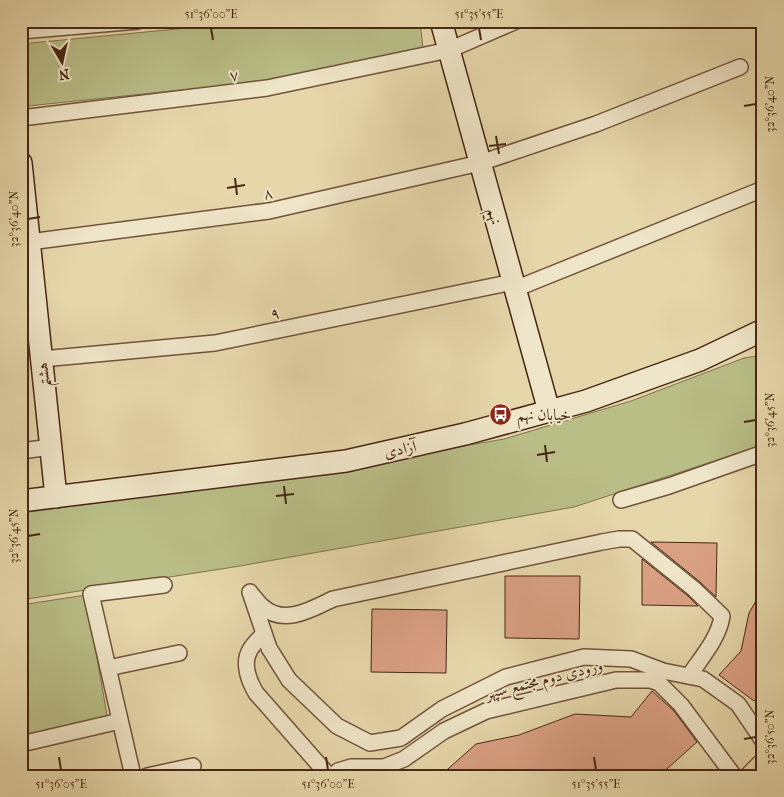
<svg xmlns="http://www.w3.org/2000/svg" width="784" height="797" font-family="'IM FELL French Canon',Amiri,serif">
<style>
.green{fill:#b9bd86;stroke:#81724e}
.building{fill:#daa084;stroke:#492715}
.lines{fill:none;stroke-linecap:round;stroke-linejoin:round}
.street-casing{stroke:#70533a;stroke-width:18}
.secondary-casing{stroke:#492715;stroke-width:24}
.primary-casing{stroke:#492715;stroke-width:26}
.street{stroke:#efe5c8;stroke-width:15}
.secondary{stroke:#efe5c8;stroke-width:21}
.primary{stroke:#e6d7aa;stroke-width:24}
.ticks{fill:none;stroke:#492715;stroke-width:2}
.labels{text-anchor:middle;dominant-baseline:central;stroke-width:4;stroke-linejoin:round;paint-order:stroke}
.street-label{font-size:16px;fill:#492715;stroke:#efe5c8}
.poi-label{font-size:16px;fill:#492715;stroke:#efe5c8;text-anchor:start}
.neatline{fill:none;stroke:#492715;stroke-width:2}
.ticks-label{font-size:12px;text-anchor:middle;fill:#492715}
</style>
<rect width="100%" height="100%" fill="#e6d7aa"/>
<filter id="stains"><feTurbulence type="fractalNoise" baseFrequency=".004" numOctaves="4"/><feColorMatrix values="0 0 0 0 .2 0 0 0 0 .09 0 0 0 0 .02 0 0 0 .5 -.17"/></filter>
<radialGradient id="worn" r=".72"><stop offset=".6" stop-color="#630" stop-opacity="0"/><stop offset="1" stop-color="#630" stop-opacity=".3"/></radialGradient>
<!-- green -->
<g class="green">
<polygon points="260,21 420,21 423,49 268,81 28,106 21,57 21,44"/>
<polygon points="763,355 763,445 574,507 234,567 21,600 21,513 263,481 504,439 631,401 744,358"/>
<polygon points="86,595 108,721 21,740 21,605"/>
</g>
<!-- building -->
<g class="building">
<polygon points="651,542 717,543 716,597 700,582"/>
<polygon points="642,559 688,596 698,606 642,605"/>
<polygon points="505,576 580,576 579,639 505,638"/>
<polygon points="763,589 763,697 754,701 719,675 741,651 749,613"/>
<polygon points="372,609 447,610 446,673 371,672"/>
<polygon points="652,691 674,711 697,742 659,776 440,776 476,744 519,735 575,714 631,717"/>
</g>
<g class="lines">
<defs>
<g id="street">
<polyline points="21,31 138,21"/>
<polyline points="21,118 267,88 449,50 516,21"/>
<polyline points="29,242 269,211 480,163 596,124 740,67"/>
<polyline points="515,289 763,189"/>
<polyline points="42,359 215,343 513,282"/>
<polyline points="21,451 51,447"/>
<polyline points="621,500 669,486 763,453"/>
<polyline points="250,592 269,648 289,680 337,726 370,743 401,738 442,709 506,677 584,657 631,659 663,671 703,679 738,704 763,741"/>
<path d="M252 595C256 599 259 604 263 607 284 626 312 609 333 599L602 542 619 539H632L694 589 722 616C719 638 701 658 689 676"/>
<path d="M264 634C259 639 253 644 250 650 242 663 249 681 256 693L329 776"/>
<polyline points="108,668 179,653"/>
<polyline points="21,744 120,721"/>
<polyline points="133,776 91,594 164,585"/>
<polyline points="147,776 193,766"/>
<polyline points="334,776 338,771 351,767 384,767 404,759 444,731 486,711 616,680 650,680 659,683 681,705 734,776"/>
</g>
<g id="secondary">
<polyline points="441,21 549,411"/>
<polyline points="21,163 56,497"/>
<polyline points="21,501 346,461 465,434 586,401 700,360 763,330"/>
</g>
<polyline id="primary" points="753,776 763,766"/>
</defs>
<!-- street casing -->
<use href="#street" class="street-casing"/>
<!-- secondary casing -->
<use href="#secondary" class="secondary-casing"/>
<!-- primary casing -->
<use href="#primary" class="primary-casing"/>
<!-- street -->
<use href="#street" class="street"/>
<!-- secondary -->
<use href="#secondary" class="secondary"/>
<!-- primary -->
<use href="#primary" class="primary"/>
</g>
<!-- ticks -->
<path class="ticks" d="M211 28 213 40M479 28 481 40M744 106 756 104M496 136 499 154M489 146 506 144M235 178 237 195M227 188 245 185M28 219 40 217M744 422 756 420M545 445 547 462M537 455 555 452M284 486 286 504M276 496 294 494M28 536 40 534M744 739 756 737M59 757 61 770M326 757 328 770M594 757 596 770"/>
<!-- icons -->
<defs>
<symbol id="bus-disc" viewBox="-11 -11 22 22"><circle r="9.5" fill="#8f2418" stroke="#efe5c8"/><path d="M-5-6H5V4H4V6H2V4H-2V6H-4V4H-5ZM-3.5-4V0h7V-4ZM-3.5 1.2v1.5H-2V1.2ZM2 1.2v1.5H3.5V1.2Z" fill="#fff"/></symbol>
</defs>
<g fill-rule="evenodd">
<use href="#bus-disc" x="488" y="402" width="25" height="25"/>
</g>
<g class="labels">
<!-- street labels -->
<g class="street-label">
<text transform="translate(234 75) rotate(-7)">۷</text>
<text transform="translate(268 193) rotate(-11)">۸</text>
<text transform="translate(495 216) rotate(74)">نهم</text>
<text transform="translate(275 313) rotate(-12)">۹</text>
<text transform="translate(43 375) rotate(-96)">هشتم</text>
<text transform="translate(400 449) rotate(-12)">آزادی</text>
<text transform="translate(544 679) rotate(-14)">ورودی دوم مجتمع سپهر</text>
</g>
<!-- poi labels -->
<g class="poi-label">
<text x="517" y="414">خیابان نهم</text>
</g>
</g>
<!-- margin -->
<rect width="784" height="797" fill="none" stroke="#e6d7aa" stroke-width="55"/>
<!-- north arrow -->
<g transform="translate(62 62) rotate(171)" stroke="#efe5c8" stroke-width="4" paint-order="stroke">
<path d="M0-4L9 19L0 12L-9 19Z" fill="#492715"/>
<text y="-8" font-size="14" font-weight="bold" text-anchor="middle" fill="#492715">N</text>
</g>
<rect x="28" y="28" width="728" height="742" class="neatline"/>
<g class="ticks-label">
<text x="211" y="18">51°36'00"E</text>
<text x="479" y="18">51°35'55"E</text>
<text transform="translate(770 104) rotate(-90)" y="4">32°36'40"N</text>
<text transform="translate(14 219) rotate(-90)" y="4">32°36'40"N</text>
<text transform="translate(770 420) rotate(-90)" y="4">32°36'45"N</text>
<text transform="translate(14 536) rotate(-90)" y="4">32°36'45"N</text>
<text transform="translate(770 737) rotate(-90)" y="4">32°36'50"N</text>
<text x="61" y="788">51°36'05"E</text>
<text x="328" y="788">51°36'00"E</text>
<text x="596" y="788">51°35'55"E</text>
</g>
<rect width="100%" height="100%" filter="url(#stains)"/>
<rect width="100%" height="100%" fill="url(#worn)"/>
</svg>
